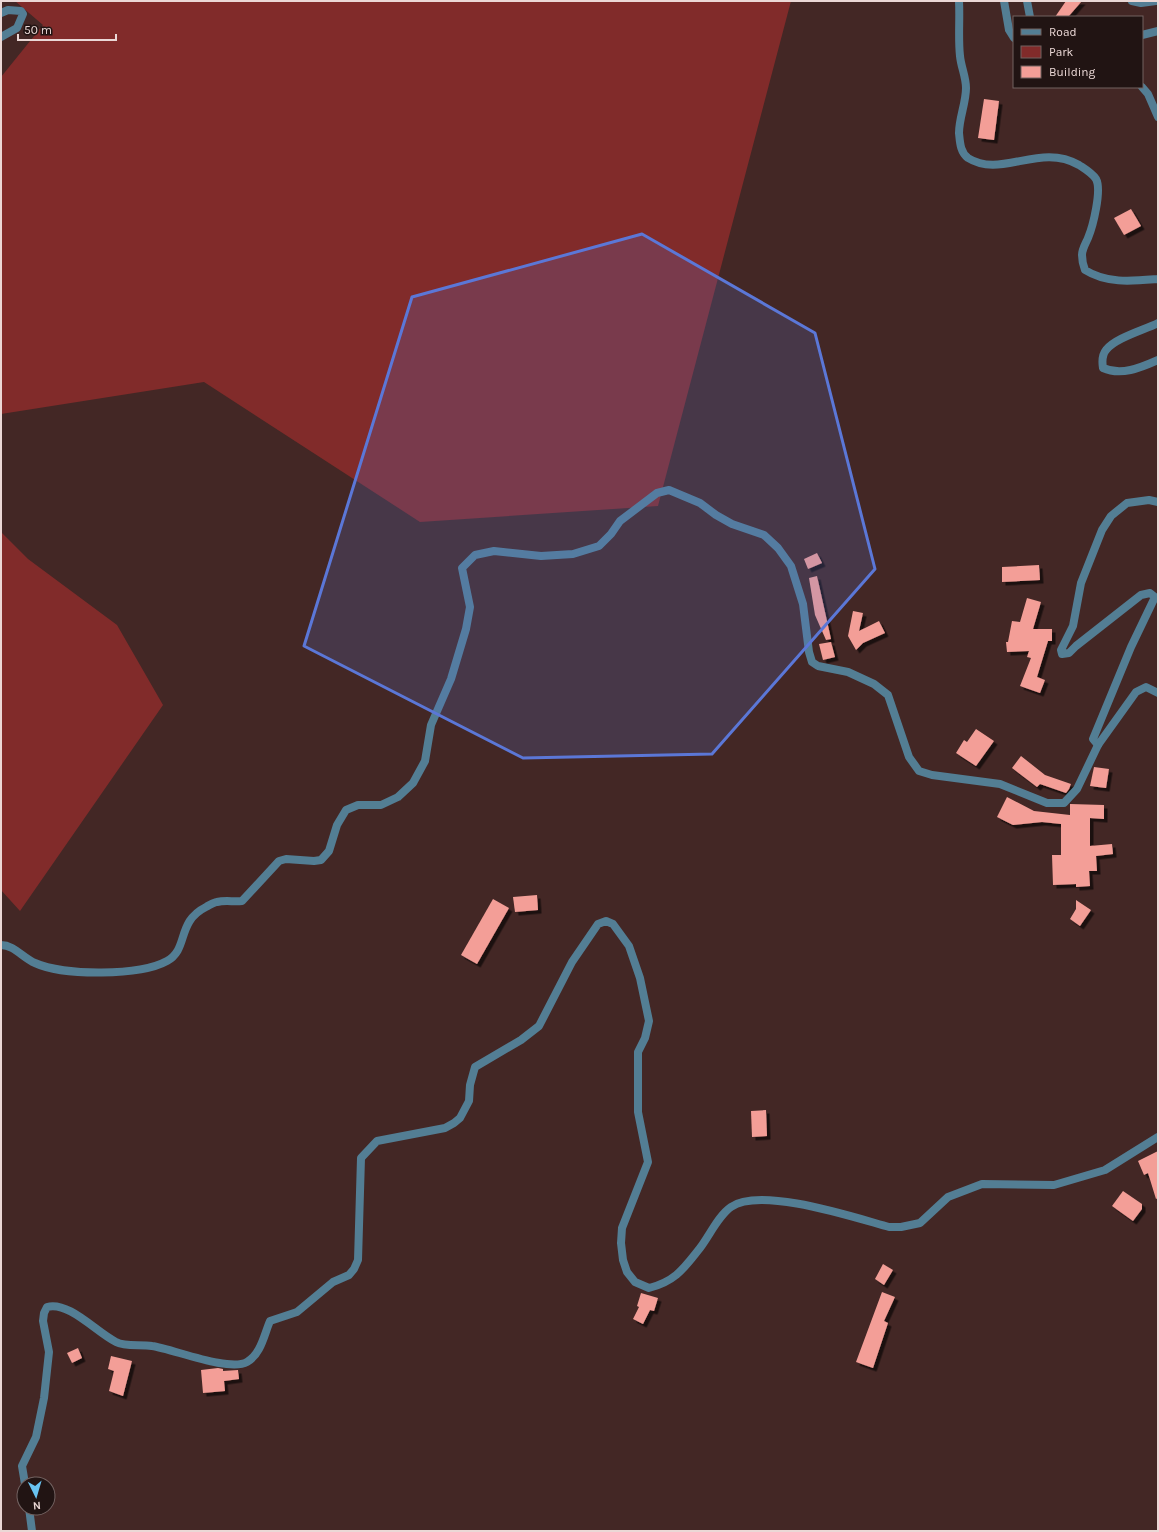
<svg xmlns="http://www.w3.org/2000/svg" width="1159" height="1532" font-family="Karla,sans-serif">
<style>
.green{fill:#812b2a}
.building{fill:#f39e97;filter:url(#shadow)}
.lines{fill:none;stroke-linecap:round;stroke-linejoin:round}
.street{stroke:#537e94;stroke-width:8}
.marked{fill:#5b77d7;fill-opacity:0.2;stroke:#5b77d7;stroke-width:3;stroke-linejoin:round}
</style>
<defs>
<filter id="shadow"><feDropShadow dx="3.5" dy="3.5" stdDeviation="0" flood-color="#0009"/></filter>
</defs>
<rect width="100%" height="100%" fill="#432725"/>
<!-- green -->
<g class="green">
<polygon points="15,1 791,1 658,506 420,522 204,382 1,414 1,77 43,25"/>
<polygon points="1,532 28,559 117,625 163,705 20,911 1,890"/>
</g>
<!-- building -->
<g class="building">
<polygon points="1066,1 1082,1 1068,17 1055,17"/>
<polygon points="984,99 999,101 994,140 978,138"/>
<polygon points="1131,209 1141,226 1124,235 1114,218"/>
<polygon points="817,553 822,563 808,569 804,559"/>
<polygon points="1039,565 1040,580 1002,582 1002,567"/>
<polygon points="817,576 831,639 826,640 815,615 809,578"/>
<polygon points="1027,598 1041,602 1033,629 1052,629 1052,641 1048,641 1037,677 1045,680 1040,693 1020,686 1031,658 1027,657 1029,651 1007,652 1006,642 1008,642 1012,621 1020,622"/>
<polygon points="853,611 863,613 859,631 879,621 885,633 863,643 856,650 848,636"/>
<polygon points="831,642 835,657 823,660 819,644"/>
<polygon points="976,729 994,741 976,766 956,753 964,740 967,742"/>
<polygon points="1021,756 1045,775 1071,784 1069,789 1066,793 1040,784 1037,787 1012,768"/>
<polygon points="1094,767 1109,769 1106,788 1090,786"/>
<polygon points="1007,797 1034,811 1070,815 1070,804 1104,805 1104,819 1090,818 1090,846 1112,844 1113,854 1096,856 1097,871 1089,871 1090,886 1076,887 1076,884 1053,885 1052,855 1061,855 1061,824 1042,822 1013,825 997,817"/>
<polygon points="537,895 538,910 515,912 513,897"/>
<polygon points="493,899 509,908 477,964 461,955"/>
<polygon points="1076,900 1091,910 1080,926 1070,919 1076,909"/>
<polygon points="766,1110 767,1136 752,1137 751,1111"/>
<polygon points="1158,1151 1158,1198 1156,1199 1148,1173 1144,1175 1138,1161"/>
<polygon points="1123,1191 1142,1204 1142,1209 1133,1221 1112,1206"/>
<polygon points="883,1264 893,1270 884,1285 875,1279"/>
<polygon points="882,1292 895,1297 884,1321 888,1323 873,1368 856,1362"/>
<polygon points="641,1293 658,1298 654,1311 650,1310 643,1324 633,1319 639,1307 637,1306"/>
<polygon points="78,1348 82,1358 72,1363 67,1353"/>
<polygon points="111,1356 132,1361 123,1396 109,1391 114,1371 108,1369"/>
<polygon points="218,1368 223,1369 223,1371 238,1370 239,1379 224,1381 225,1391 203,1393 201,1370"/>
</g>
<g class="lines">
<!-- street -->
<g class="street">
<path d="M959 1C960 19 958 38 960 56 961 67 966 77 966 88 966 103 959 118 959 133 960 142 960 152 968 158 1001 179 1040 142 1079 165 1085 169 1092 173 1096 179 1102 190 1093 226 1088 238 1086 243 1082 249 1082 255 1082 260 1083 265 1085 270 1107 284 1133 281 1158 279"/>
<polyline points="1004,1 1009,30 1014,38"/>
<polyline points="1027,1 1030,17"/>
<polyline points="1132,1 1141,3 1156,1"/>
<polyline points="1,13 8,10 21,11 23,14 17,28 1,37"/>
<polyline points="1142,35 1158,31"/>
<polyline points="1142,87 1148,94 1158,117"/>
<path d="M1158 323C1144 330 1115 338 1106 350 1102 355 1102 362 1103 368 1121 376 1140 368 1158 360"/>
<polyline points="1098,745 1093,739 1131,647 1155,597 1150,593 1141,595 1076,646 1069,653 1062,654 1061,650 1073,626 1081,583 1102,530 1111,516 1127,503 1149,500 1158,502"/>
<path d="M1 945C14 945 23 958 35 963 63 976 140 976 167 961 189 949 176 922 206 907 210 905 214 902 217 902 225 900 234 902 242 901L279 861 286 859 314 861 321 860 329 851 337 825 346 810 358 805H381L398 797 413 783 425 761 431 725 451 679 466 629 470 607 462 568 475 555 494 551 541 556 573 554 599 546 611 534 620 521 657 493 669 490 700 503 716 515 732 524 764 535 778 548 791 566 803 604 809 652 812 662 818 666 848 672 874 684 888 695 909 757 919 771 932 775 1000 784 1047 803H1064L1077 789 1098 745 1136 692 1146 687 1158 693"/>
<path d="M25 1484 22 1466 36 1437 44 1398 49 1352 43 1321 44 1313 47 1307C69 1301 96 1332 116 1342 125 1347 141 1344 152 1346 173 1349 229 1372 247 1362 261 1354 264 1335 270 1321L297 1312 333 1282 349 1275 354 1269 358 1260 361 1158 377 1141 445 1128 454 1123 460 1118 469 1101 470 1085 475 1067 521 1040 539 1026 572 962 598 924 606 921 613 924 629 946 640 978 649 1021 645 1038 638 1052V1112L648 1162 622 1228 621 1243 623 1260 627 1272 635 1282 649 1288C676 1281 684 1268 700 1248 710 1235 718 1216 731 1207 760 1186 856 1218 889 1227H901L920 1223 948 1197 982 1184 1054 1185 1105 1170 1158 1137"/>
<polyline points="29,1508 32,1531"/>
</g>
</g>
<!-- marked area -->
<path class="marked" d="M642 234 815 333 875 569 712 754 523 758 304 646 412 297Z"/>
<!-- border -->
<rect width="1159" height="1532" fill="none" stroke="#ebd8d6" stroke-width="4"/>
<!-- legend -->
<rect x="1013" y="16" width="130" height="72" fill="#211413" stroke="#726261"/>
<rect x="1021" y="29" width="20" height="6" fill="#537e94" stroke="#726261"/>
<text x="1049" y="36" font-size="12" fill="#ebd8d6">Road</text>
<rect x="1021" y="46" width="20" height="12" fill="#812b2a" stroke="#726261"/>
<text x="1049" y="56" font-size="12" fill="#ebd8d6">Park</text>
<rect x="1021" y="66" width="20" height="12" fill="#f39e97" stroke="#726261"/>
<text x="1049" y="76" font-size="12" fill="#ebd8d6">Building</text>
<!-- north arrow -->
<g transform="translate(36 1496) rotate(175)"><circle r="19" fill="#211413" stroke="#726261"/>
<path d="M0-3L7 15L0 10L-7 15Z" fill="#69c3f1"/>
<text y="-6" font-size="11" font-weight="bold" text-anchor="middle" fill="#ebd8d6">N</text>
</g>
<!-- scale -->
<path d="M18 34v6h98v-6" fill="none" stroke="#ebd8d6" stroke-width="2"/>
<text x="24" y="34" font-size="12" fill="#ebd8d6" stroke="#211413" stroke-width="3" paint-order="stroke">50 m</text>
</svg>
